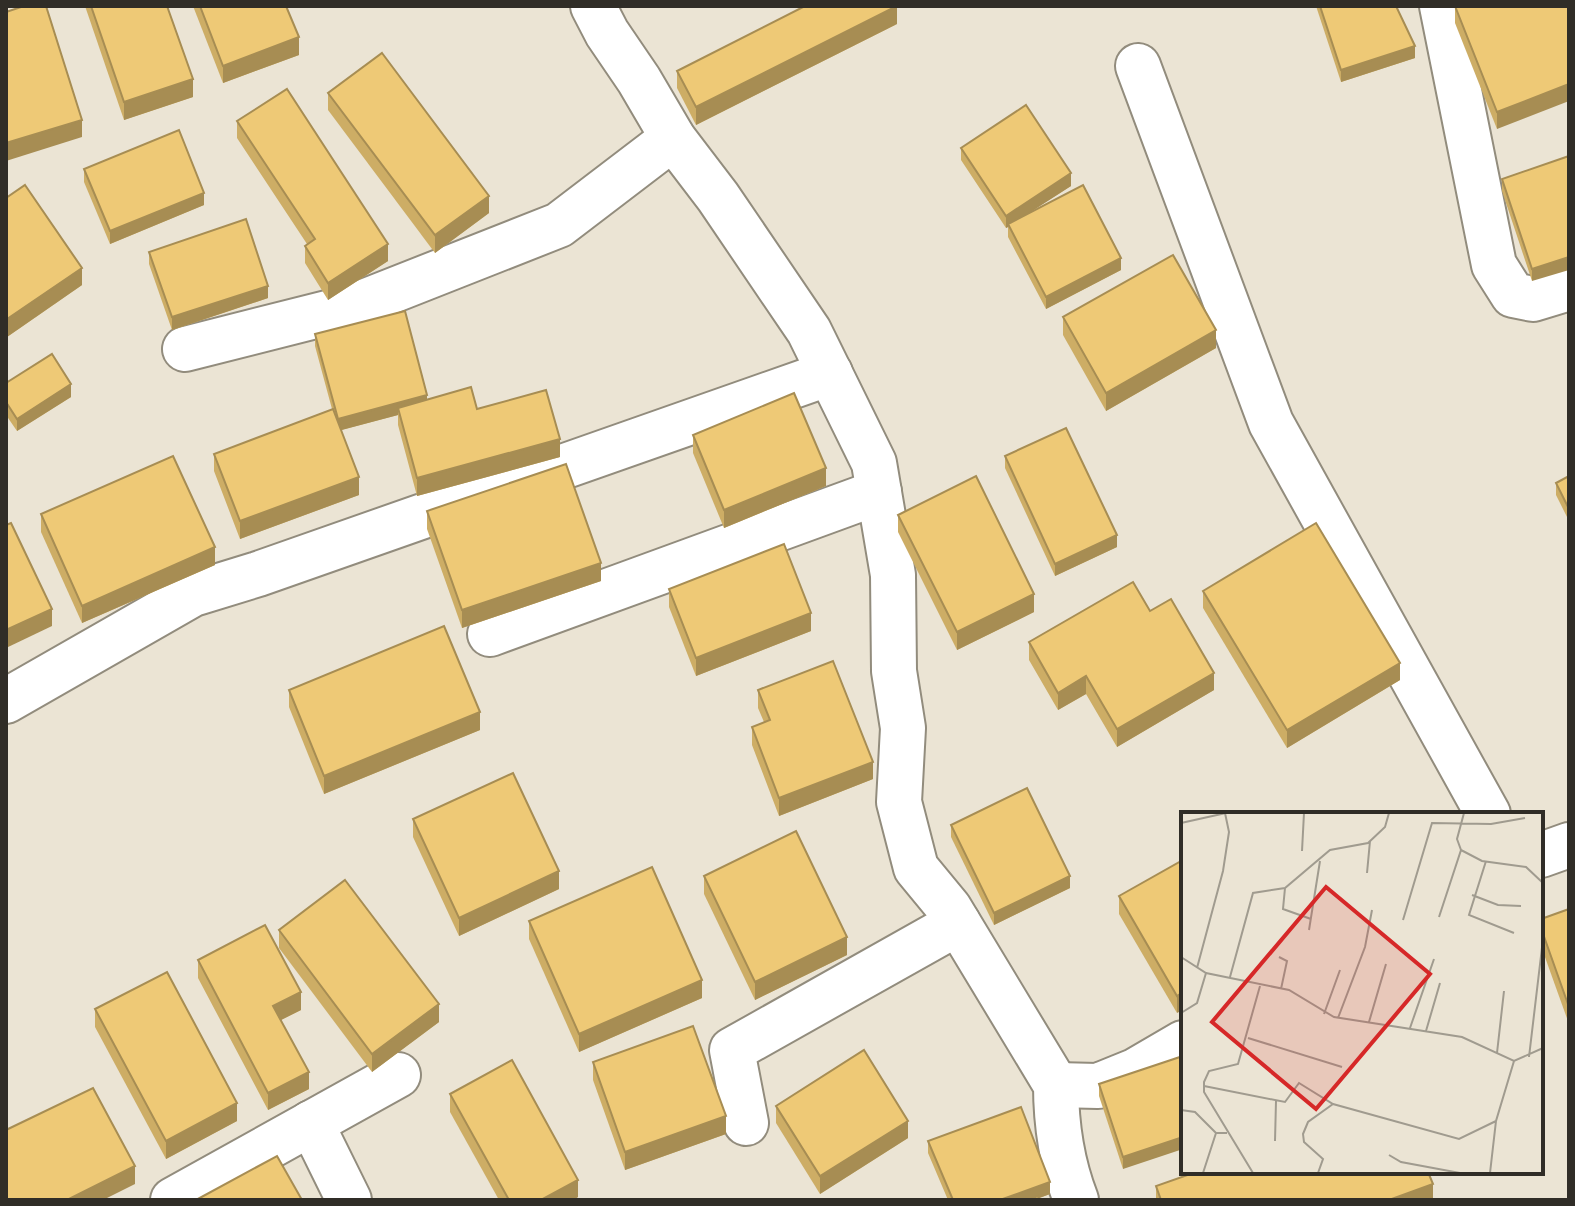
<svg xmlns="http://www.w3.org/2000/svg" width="1575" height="1206" font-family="Poppins,sans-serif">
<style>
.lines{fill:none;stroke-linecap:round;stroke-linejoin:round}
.street-casing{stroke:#928c7d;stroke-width:48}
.street{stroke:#fff;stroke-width:44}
.wall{fill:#cdad65}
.shaded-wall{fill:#a78d53}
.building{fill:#eec976;stroke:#a78d53;stroke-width:2}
.inset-road{fill:none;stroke:#a09b8f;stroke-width:2}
.view{fill:#d62828;fill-opacity:0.15;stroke:#d62828;stroke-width:4}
.inset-edge{fill:none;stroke:#302d27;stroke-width:4}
</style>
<rect width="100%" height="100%" fill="#ebe4d4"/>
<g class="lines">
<defs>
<g id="street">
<path d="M593 6 607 33 639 80 673 138 718 197 809 331 874 463 893 575 894 671 903 728 899 802 916 868 949 908 1056 1085C1056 1123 1062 1164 1076 1200"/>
<polyline points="1442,6 1494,265 1513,295 1533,299 1569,288"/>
<polyline points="1138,66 1271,423 1488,814"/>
<polyline points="185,349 351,307 559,225 673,138"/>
<polyline points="490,634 879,492"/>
<polyline points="6,701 193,594 258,574 830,373"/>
<polyline points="1541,855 1569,845"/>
<polyline points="1056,1085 1098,1086 1135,1071 1183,1043"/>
<polyline points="311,1123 349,1200"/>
<polyline points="746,1123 732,1050 958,923"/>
<polyline points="173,1200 398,1075"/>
</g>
</defs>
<!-- street casing -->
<use href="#street" class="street-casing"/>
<!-- street -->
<use href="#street" class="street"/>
</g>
<!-- wall -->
<g class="wall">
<polygon points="85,6 167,6 193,97 124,120"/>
<polygon points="193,6 286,6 299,55 223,83"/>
<polygon points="1316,6 1396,6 1415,58 1341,82"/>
<polygon points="1455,6 1569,6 1497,129 1455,23"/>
<polygon points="897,24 696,125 677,88 677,71"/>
<polygon points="328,93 489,213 435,253 328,110"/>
<polygon points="237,121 388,261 328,300 305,263 305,246 307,244 237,138"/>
<polygon points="961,148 1071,186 1030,212 1121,270 1046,309 1008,237 1008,227 1006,228 961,160"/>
<polygon points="1569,156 1532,281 1502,191 1502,179"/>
<polygon points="84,169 204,205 110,244 84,182"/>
<polygon points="6,198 82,285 7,337 6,335"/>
<polygon points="149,252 268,298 172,330 149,264"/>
<polygon points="1063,317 1216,348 1106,411 1063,335"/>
<polygon points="315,334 427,400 477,409 560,457 417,496 398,425 398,415 341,430 359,495 240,539 214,471 214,454 332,409 315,346"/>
<polygon points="6,383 71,397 17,431 6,415"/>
<polygon points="693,435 826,486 724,528 693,453"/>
<polygon points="1005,456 1117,547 1055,576 1005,468"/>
<polygon points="1569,476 1569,521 1556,495 1556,483"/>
<polygon points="427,511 601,581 462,628 427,529"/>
<polygon points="41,514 215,565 82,623 41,532"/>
<polygon points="898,515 1034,612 957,650 898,532"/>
<polygon points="669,589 811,631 696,676 669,607"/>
<polygon points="1203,591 1400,680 1287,748 1203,608"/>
<polygon points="1150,611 1214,690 1117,747 1086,694 1058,710 1029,660 1029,642"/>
<polygon points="289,690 480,730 324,794 289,707"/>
<polygon points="758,690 873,779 779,816 752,745 752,727 764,722 758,708"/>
<polygon points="413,819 559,889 459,936 413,837"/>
<polygon points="951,825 1070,888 994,925 951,837"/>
<polygon points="1183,860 1177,1013 1119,914 1119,896"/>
<polygon points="704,876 847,955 755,1000 704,894"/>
<polygon points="1569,909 1569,1024 1541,946 1541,919"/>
<polygon points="529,921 702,998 579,1052 529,939"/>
<polygon points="279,930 439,1022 372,1072 279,948"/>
<polygon points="198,960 301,1010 281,1020 309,1089 268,1110 198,978"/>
<polygon points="95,1009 237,1121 166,1159 95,1027"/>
<polygon points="1183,1056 1123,1169 1099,1096 1099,1084"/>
<polygon points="593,1062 726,1134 625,1170 593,1080"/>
<polygon points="450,1094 578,1197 573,1200 499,1200 450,1112"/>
<polygon points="776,1106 908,1138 820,1194 776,1123"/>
<polygon points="928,1141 1050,1194 1039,1198 1039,1200 948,1200 928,1153"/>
<polygon points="1156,1186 1433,1200 1156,1200"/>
</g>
<!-- shaded-wall -->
<g class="shaded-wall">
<polygon points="897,6 897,24 696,125 696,107"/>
<polygon points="299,37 299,55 223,83 223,66"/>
<polygon points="1415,46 1415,58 1341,82 1341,70"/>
<polygon points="193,79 193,97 124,120 124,102"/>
<polygon points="1569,84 1569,101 1497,129 1497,112"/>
<polygon points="82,120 82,137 6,161 6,143"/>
<polygon points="1071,173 1071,186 1009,226 1008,224 1008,227 1006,228 1006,216"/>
<polygon points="204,193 204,205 110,244 110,231"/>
<polygon points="489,196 489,213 435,253 435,235"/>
<polygon points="388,244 388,261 328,300 328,283"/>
<polygon points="1569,257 1569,270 1532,281 1532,269"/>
<polygon points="1121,258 1121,270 1046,309 1046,297"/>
<polygon points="82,268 82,285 7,337 7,319"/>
<polygon points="268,286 268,298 172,330 172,317"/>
<polygon points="1216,330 1216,348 1106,411 1106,393"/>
<polygon points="71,384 71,397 17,431 17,419"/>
<polygon points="427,395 427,408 398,408 398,415 338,431 338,419"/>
<polygon points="560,439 560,457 417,496 417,478"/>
<polygon points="826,468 826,486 724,528 724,510"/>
<polygon points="359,477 359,495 240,539 240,521"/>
<polygon points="1117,535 1117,547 1055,576 1055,564"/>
<polygon points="215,547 215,565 82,623 82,606"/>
<polygon points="601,563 601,581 462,628 462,610"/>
<polygon points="1034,594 1034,612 957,650 957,632"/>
<polygon points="52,609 52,626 6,648 6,630"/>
<polygon points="811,613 811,631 696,676 696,658"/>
<polygon points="1400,663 1400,680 1287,748 1287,730"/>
<polygon points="1214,673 1214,690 1117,747 1117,729"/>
<polygon points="1086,676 1086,694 1058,710 1058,693"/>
<polygon points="480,712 480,730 324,794 324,776"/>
<polygon points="873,762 873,779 779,816 779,798"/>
<polygon points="559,871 559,889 459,936 459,918"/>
<polygon points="1070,876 1070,888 994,925 994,913"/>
<polygon points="847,937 847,955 755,1000 755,982"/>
<polygon points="702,980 702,998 579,1052 579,1034"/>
<polygon points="301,992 301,1010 273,1024 273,1006"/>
<polygon points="1183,992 1183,1010 1177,1013 1177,996"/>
<polygon points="439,1004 439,1022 372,1072 372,1054"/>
<polygon points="309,1072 309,1089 268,1110 268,1093"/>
<polygon points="237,1103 237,1121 166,1159 166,1141"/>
<polygon points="726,1116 726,1134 625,1170 625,1152"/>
<polygon points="908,1121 908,1138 820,1194 820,1176"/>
<polygon points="1183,1137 1183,1149 1123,1169 1123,1157"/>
<polygon points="135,1166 135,1184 103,1200 67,1200"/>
<polygon points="578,1180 578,1197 573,1200 541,1200"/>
<polygon points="1050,1182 1050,1194 1034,1200 1000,1200"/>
<polygon points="1433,1184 1433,1200 1389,1200"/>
</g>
<!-- building -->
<g class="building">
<polygon points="24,6 46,6 82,120 6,143 6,12"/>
<polygon points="91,6 167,6 193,79 124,102"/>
<polygon points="200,6 286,6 299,37 223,66"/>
<polygon points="805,6 897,6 696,107 677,71"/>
<polygon points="1320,6 1396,6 1415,46 1341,70"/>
<polygon points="1455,6 1569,6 1569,84 1497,112"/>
<polygon points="382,53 489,196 435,235 328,93"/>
<polygon points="287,89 388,244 328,283 305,246 315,239 237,121"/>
<polygon points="1026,105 1071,173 1006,216 961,148"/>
<polygon points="179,130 204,193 110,231 84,169"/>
<polygon points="1569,156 1569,257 1532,269 1502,179"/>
<polygon points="25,185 82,268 7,319 6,317 6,198"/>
<polygon points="1083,185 1121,258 1046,297 1008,224"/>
<polygon points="246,219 268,286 172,317 149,252"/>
<polygon points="1173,255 1216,330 1106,393 1063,317"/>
<polygon points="405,311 427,395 338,419 315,334"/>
<polygon points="52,354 71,384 17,419 6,402 6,383"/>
<polygon points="471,387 477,409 546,390 560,439 417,478 398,408"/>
<polygon points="794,393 826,468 724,510 693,435"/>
<polygon points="333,409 359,477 240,521 214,454"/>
<polygon points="1066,428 1117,535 1055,564 1005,456"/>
<polygon points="173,456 215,547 82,606 41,514"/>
<polygon points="566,464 601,563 462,610 427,511"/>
<polygon points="976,476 1034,594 957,632 898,515"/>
<polygon points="1569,476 1569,509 1556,483"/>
<polygon points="11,523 52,609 6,630 6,525"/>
<polygon points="1316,523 1400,663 1287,730 1203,591"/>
<polygon points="784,544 811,613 696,658 669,589"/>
<polygon points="1133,582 1150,611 1171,599 1214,673 1117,729 1086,676 1058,693 1029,642"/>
<polygon points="444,626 480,712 324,776 289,690"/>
<polygon points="833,661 873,762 779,798 752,727 770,720 758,690"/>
<polygon points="513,773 559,871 459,918 413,819"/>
<polygon points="1027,788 1070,876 994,913 951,825"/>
<polygon points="796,831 847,937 755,982 704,876"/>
<polygon points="1183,860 1183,992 1177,996 1119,896"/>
<polygon points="652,867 702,980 579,1034 529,921"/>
<polygon points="345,880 439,1004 372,1054 279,930"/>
<polygon points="1569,909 1569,1007 1541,928 1541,919"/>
<polygon points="265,925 301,992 273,1006 309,1072 268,1093 198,960"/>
<polygon points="167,972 237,1103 166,1141 95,1009"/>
<polygon points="693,1026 726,1116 625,1152 593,1062"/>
<polygon points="864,1050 908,1121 820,1176 776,1106"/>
<polygon points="1183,1056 1183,1137 1123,1157 1099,1084"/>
<polygon points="512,1060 578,1180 541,1200 509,1200 450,1094"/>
<polygon points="93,1088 135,1166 67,1200 6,1200 6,1130"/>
<polygon points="1021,1107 1050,1182 1000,1200 953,1200 928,1141"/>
<polygon points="277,1156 302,1200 196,1200"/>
<polygon points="1196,1172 1428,1172 1433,1184 1389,1200 1161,1200 1156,1186"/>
<polygon points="1038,1196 1039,1200 1028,1200"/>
</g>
<!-- overview -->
<g transform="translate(1181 812)">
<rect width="362" height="362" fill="#ebe4d4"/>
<path class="inset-road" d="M0 11 45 1M280 38 301 49 345 55 362 71M121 39 123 1M305 49 288 103 333 121M186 61 189 29M104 76 102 97 130 107M291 83 317 93 340 94M258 105 280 38 276 27 283 1M222 108 251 11 310 12 344 6M128 118 139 49M0 145 25 161 108 178 153 205 281 225 333 249 362 236M98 145 106 149 100 177M16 156 42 59 48 20 44 1M49 165 72 81 104 76 149 38 187 31 204 15 208 1M0 201 16 191 25 161M143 202 159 158M157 206 184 135 191 98M188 210 205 152M229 216 253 147M245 219 259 171M67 226 161 255M316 241 323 179M348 245 362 127M23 274 104 290 118 271 152 292 278 327 315 309M0 298 14 300 35 321H46M94 329 95 289M208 343 220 350 279 361M22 361 35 321M72 361 23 280V270L28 259 57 252 79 174M137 361 142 347 123 330 122 322 127 310 152 292M309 361 315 309 333 249"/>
<path class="view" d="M145 75 249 162 135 297 31 210Z"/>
<rect width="362" height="362" class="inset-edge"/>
</g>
<!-- border -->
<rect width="1575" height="1206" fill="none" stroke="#302d27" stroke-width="16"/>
</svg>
